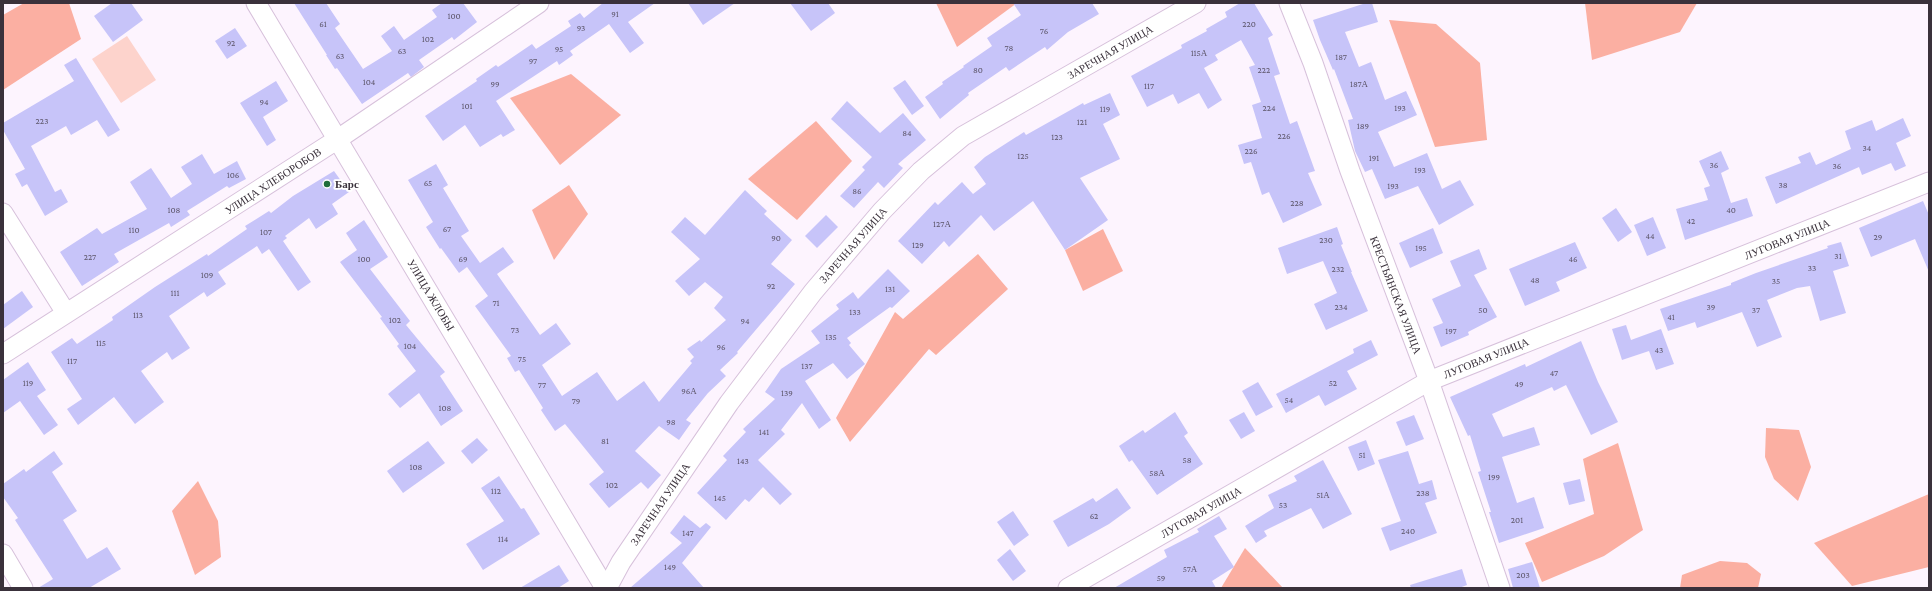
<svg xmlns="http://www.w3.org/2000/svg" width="1932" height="591" font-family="'Crimson Pro',serif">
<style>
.green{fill:#fdd3cc}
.forest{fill:#fbafa2}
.building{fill:#c7c4f9}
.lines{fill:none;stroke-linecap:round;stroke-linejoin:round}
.minor-casing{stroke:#d7c1db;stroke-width:21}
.minor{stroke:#fff;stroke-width:19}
.poi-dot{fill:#206d3c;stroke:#fff;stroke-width:1.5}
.labels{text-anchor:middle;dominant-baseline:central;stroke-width:3.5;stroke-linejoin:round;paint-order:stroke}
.number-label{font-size:9px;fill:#5d566a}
.street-label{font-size:11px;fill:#3a313b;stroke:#fff}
.poi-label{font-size:11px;font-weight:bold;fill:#3a313b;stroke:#fff;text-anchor:start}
</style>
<rect width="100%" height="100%" fill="#fdf4fe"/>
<!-- green -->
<polygon class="green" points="127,36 156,80 121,103 92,59"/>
<!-- forest -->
<g class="forest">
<polygon points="24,3 69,3 81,39 3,90 3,15"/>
<polygon points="936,3 1017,3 957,47"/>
<polygon points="1585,3 1697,3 1680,32 1592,60"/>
<polygon points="1389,20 1436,24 1480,63 1487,140 1435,147"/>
<polygon points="571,74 621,115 560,165 510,98"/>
<polygon points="816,121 852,161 797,220 748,179"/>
<polygon points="569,185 588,214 554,260 532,210"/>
<polygon points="1103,229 1123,271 1083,291 1065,250"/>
<polygon points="978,254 1008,289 936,355 929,349 850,442 836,418 895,312 903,319"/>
<polygon points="1766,428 1799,430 1811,467 1798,501 1774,479 1765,457"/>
<polygon points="1618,443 1643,530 1604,556 1542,582 1525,543 1594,514 1583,459"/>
<polygon points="198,481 218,521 221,557 195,575 172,511"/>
<polygon points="1929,494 1929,567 1852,586 1814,543"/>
<polygon points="1245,548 1283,588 1221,588"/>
<polygon points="1720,561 1747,563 1761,574 1758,588 1680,588 1682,575"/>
</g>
<!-- building -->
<g class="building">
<polygon points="112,3 131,3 143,20 113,42 94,16"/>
<polygon points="294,3 326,3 340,24 335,28 363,69 392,51 381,36 394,26 404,40 437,17 432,10 442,3 463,3 477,22 454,40 452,37 419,60 424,67 411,77 408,73 362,104 337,68 335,69 326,55 327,55"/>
<polygon points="603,3 655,3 628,22 644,43 630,53 609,24 570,51 573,55 559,65 557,61 496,101 515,130 503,137 501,134 480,147 465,125 443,141 425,116 477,81 476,79 496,65 498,67 532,44 536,49 571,26 568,21 580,13 584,18"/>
<polygon points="688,3 735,3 703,25"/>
<polygon points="790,3 828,3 835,13 811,31"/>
<polygon points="1013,3 1092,3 1099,14 1068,32 1047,50 1045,47 1009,71 1006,67 968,93 969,95 940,119 925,97 943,84 942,82 964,67 963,66 992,46 987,38 1021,15"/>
<polygon points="1240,3 1254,3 1273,35 1268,38 1280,74 1274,76 1290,124 1297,121 1315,171 1308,173 1322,205 1283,223 1269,192 1262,195 1251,162 1244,164 1238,145 1262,138 1252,105 1261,102 1249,67 1255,65 1241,40 1215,55 1218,60 1204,68 1222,100 1208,109 1199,93 1178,104 1173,94 1147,107 1131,76 1182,48 1181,45 1207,31 1206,29 1227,17 1225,12"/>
<polygon points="1366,3 1372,3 1378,22 1345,32 1359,67 1371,62 1385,100 1406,91 1417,115 1378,132 1394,167 1427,153 1442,189 1460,180 1474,205 1439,225 1418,186 1385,199 1372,169 1365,172 1355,151 1348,120 1353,119 1334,69 1333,70 1320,40 1313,20"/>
<polygon points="235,28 247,46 227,59 215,41"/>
<polygon points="76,58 120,130 108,137 97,120 71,135 66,126 31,146 55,192 61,189 68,202 45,216 27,184 22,187 15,174 25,169 3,130 3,123 74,81 64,65"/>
<polygon points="905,80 924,106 912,115 893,88"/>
<polygon points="276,81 288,101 263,117 276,140 267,146 240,103"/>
<polygon points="1110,93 1120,115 1103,124 1120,159 1080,178 1108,220 1065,250 1033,201 994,231 981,215 949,247 944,241 922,264 898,241 935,202 938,205 962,182 973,194 986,184 974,167 985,157 1024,132 1026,135 1083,103 1084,105"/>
<polygon points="847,101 880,133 903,113 926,140 898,164 903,168 884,188 878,182 854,208 840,196 865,170 862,167 872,157 831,119"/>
<polygon points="1903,118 1911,136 1896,143 1906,166 1895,171 1891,163 1862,175 1859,167 1776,204 1765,177 1801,163 1798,157 1810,152 1816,165 1851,149 1845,131 1872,120 1876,131"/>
<polygon points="1721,151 1729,169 1721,173 1731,203 1747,198 1753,216 1685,240 1676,209 1708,200 1704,188 1710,186 1699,161"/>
<polygon points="202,154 214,174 237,161 246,179 229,188 227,186 187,211 190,215 171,227 169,223 114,254 119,262 82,286 60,252 97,228 102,234 147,209 130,182 151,168 171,198 192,184 181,167"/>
<polygon points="436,164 448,185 443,188 469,231 461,236 480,263 503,247 514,262 497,274 540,335 556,323 571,344 542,365 562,396 597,372 617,401 644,381 659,402 692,363 690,361 694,357 687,349 700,340 701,342 726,320 714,308 723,297 705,282 689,296 675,281 700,259 671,232 685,217 705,235 745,190 767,211 764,214 792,240 771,264 795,284 737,352 738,353 720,370 726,376 708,393 686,420 691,423 679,440 659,426 635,451 661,475 648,489 641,482 609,508 589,484 604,472 565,424 555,431 541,410 543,408 519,370 515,372 507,358 511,356 475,306 488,296 467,267 459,273 441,248 440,249 426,227 433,222 408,180"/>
<polygon points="334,171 349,192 332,204 338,214 316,229 309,218 285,236 287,238 283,241 311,282 298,291 269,249 262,254 257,246 218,272 226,284 207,297 204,292 169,316 190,348 172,360 167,352 141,371 164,402 135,424 114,397 78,425 67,409 82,399 51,352 72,338 77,344 113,320 112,317 155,287 207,254 208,256 247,229 245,226 269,211 271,213 293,196"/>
<polygon points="1923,201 1929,215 1929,272 1915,239 1871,257 1859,228"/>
<polygon points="1616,208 1632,232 1618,242 1602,218"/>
<polygon points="826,215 838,227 817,248 805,236"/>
<polygon points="1653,217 1666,248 1647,256 1634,225"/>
<polygon points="364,220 388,257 370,269 410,321 406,325 445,372 440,376 463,411 441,426 419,393 400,408 388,394 416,371 397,346 399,344 380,318 382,317 340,262 357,250 346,233"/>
<polygon points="1337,227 1343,244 1341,245 1352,272 1351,272 1368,311 1326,330 1314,304 1337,293 1323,261 1287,274 1278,248"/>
<polygon points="1433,228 1443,253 1410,268 1399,243"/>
<polygon points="1575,242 1587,268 1556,282 1560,291 1525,306 1509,269"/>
<polygon points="1841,242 1849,266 1833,271 1846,313 1820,321 1810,286 1797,288 1767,300 1782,337 1757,347 1742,312 1697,328 1695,322 1668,331 1660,309 1731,285 1731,283 1756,273 1828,248 1827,246"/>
<polygon points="1479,249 1487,269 1474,275 1497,317 1468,332 1469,335 1441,347 1433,327 1443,323 1432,299 1461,286 1450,261"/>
<polygon points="888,269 910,291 892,308 890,307 847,338 851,343 849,345 865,364 847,379 833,363 805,381 831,420 819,429 802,403 781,430 785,434 758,460 792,494 780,505 763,487 749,502 745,499 726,520 697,493 727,460 723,456 746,432 743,429 775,399 765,392 781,369 820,343 811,331 839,309 836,305 853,292 858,299"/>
<polygon points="22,291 33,307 3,329 3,305"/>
<polygon points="1626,325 1631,340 1661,329 1674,364 1656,370 1649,351 1622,360 1612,329"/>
<polygon points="1371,340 1378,355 1347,371 1357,389 1325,406 1319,395 1286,413 1276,394 1354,353 1353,349"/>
<polygon points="1581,341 1598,382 1618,422 1591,435 1566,385 1554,391 1552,387 1492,414 1503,437 1534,427 1540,445 1502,457 1517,503 1534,497 1544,528 1499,543 1489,512 1491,512 1478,472 1481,471 1470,435 1468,436 1450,397 1525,364 1526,367"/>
<polygon points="28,362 46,390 37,396 58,425 44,435 20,401 3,413 3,380"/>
<polygon points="1258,382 1273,407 1256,416 1242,391"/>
<polygon points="1175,412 1188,433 1184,436 1203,464 1157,495 1132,460 1129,462 1119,446 1143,430 1145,433"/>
<polygon points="1244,412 1255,431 1241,439 1229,420"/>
<polygon points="1414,415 1424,439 1406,446 1396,422"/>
<polygon points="477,438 488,450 472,464 461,451"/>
<polygon points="1366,440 1375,464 1358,471 1348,447"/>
<polygon points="428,441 445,463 403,493 387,471"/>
<polygon points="54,451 63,464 52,472 77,511 63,520 87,559 107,547 121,569 89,588 38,588 53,579 15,520 18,518 3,497 3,484 24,469 26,472"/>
<polygon points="1408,451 1419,484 1432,480 1437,499 1425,503 1437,533 1390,551 1381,528 1401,521 1378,460"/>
<polygon points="1323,460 1352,514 1323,529 1311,508 1264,531 1267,536 1256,543 1245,526 1274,508 1268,495 1297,481 1294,476"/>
<polygon points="499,476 521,509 524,508 540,534 483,570 466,544 504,521 481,488"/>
<polygon points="1580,479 1585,501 1569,505 1563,483"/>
<polygon points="1117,488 1131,508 1109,524 1068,547 1053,521 1093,498 1096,502"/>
<polygon points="1013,511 1029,535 1014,546 997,522"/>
<polygon points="684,515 700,528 706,523 711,527 682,563 704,588 630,588 682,543 670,533"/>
<polygon points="1219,516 1227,529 1214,536 1234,567 1212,581 1216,588 1114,588 1167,557 1164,550 1199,532 1197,529"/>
<polygon points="1010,549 1026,571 1013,581 997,560"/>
<polygon points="1532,562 1540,588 1513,588 1508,569"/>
<polygon points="559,565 569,581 558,588 520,588"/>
<polygon points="1462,569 1467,585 1459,588 1411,588 1410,585"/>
</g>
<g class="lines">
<defs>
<g id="minor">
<polyline points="256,3 605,588"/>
<polyline points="1289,3 1313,63 1350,171 1429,381 1500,588"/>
<polyline points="3,213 66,313"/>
<polyline points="3,354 338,139 539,3"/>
<polyline points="3,554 23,588"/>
<polyline points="607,588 621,562 729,403 813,292 882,211 921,171 963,136 1196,3"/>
<polyline points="1068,588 1429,381 1929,182"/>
</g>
</defs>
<!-- minor casing -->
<use href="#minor" class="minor-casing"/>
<!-- minor -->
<use href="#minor" class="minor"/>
</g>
<!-- markers -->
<circle class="poi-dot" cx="327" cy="184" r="4"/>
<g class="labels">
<!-- number labels -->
<g class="number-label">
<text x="615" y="14">91</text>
<text x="454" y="16">100</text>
<text x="323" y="24">61</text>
<text x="1249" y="24">220</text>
<text x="581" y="28">93</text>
<text x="1044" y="31">76</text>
<text x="428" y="39">102</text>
<text x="231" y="43">92</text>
<text x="1009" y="48">78</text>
<text x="559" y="49">95</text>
<text x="402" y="51">63</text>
<text x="1199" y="53">115А</text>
<text x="340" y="56">63</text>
<text x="1341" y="57">187</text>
<text x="533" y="61">97</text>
<text x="978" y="70">80</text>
<text x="1264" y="70">222</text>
<text x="369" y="82">104</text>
<text x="495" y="84">99</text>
<text x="1359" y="84">187А</text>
<text x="1149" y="86">117</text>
<text x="264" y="102">94</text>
<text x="467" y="106">101</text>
<text x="1269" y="108">224</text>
<text x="1400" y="108">193</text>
<text x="1105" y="109">119</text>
<text x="42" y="121">223</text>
<text x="1082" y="122">121</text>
<text x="1363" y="126">189</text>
<text x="907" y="133">84</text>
<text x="1284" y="136">226</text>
<text x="1057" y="137">123</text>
<text x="1867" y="148">34</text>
<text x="1251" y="151">226</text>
<text x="1023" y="156">125</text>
<text x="1374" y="158">191</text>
<text x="1714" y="165">36</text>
<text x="1837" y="166">36</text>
<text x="1420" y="170">193</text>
<text x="233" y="175">106</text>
<text x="428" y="183">65</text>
<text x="1783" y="185">38</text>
<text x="1393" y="186">193</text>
<text x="857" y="191">86</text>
<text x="1297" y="203">228</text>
<text x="174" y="210">108</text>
<text x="1731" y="210">40</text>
<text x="1691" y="221">42</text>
<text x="942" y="224">127А</text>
<text x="447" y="229">67</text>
<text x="134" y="230">110</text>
<text x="266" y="232">107</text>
<text x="1650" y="236">44</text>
<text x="1878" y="237">29</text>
<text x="776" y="238">90</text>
<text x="1326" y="240">230</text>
<text x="918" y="245">129</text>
<text x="1421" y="248">195</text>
<text x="1838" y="256">31</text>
<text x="90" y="257">227</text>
<text x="364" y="259">100</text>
<text x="463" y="259">69</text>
<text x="1573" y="259">46</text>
<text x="1812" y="268">33</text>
<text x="1338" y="269">232</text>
<text x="207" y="275">109</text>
<text x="1535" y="280">48</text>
<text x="1776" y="281">35</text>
<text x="771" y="286">92</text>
<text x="890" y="289">131</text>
<text x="175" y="293">111</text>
<text x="496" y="303">71</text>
<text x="1341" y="307">234</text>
<text x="1711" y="307">39</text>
<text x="1483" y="310">50</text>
<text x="1756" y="310">37</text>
<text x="855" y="312">133</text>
<text x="138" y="315">113</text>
<text x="1671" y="317">41</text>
<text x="395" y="320">102</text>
<text x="745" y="321">94</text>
<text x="515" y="330">73</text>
<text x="1451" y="331">197</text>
<text x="831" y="337">135</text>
<text x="101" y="343">115</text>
<text x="410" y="346">104</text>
<text x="721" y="347">96</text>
<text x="1659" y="350">43</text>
<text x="522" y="359">75</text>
<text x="72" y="361">117</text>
<text x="807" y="366">137</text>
<text x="1554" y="373">47</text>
<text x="28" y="383">119</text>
<text x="1333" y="383">52</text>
<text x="1519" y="384">49</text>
<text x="542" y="385">77</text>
<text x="689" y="391">96А</text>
<text x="787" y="393">139</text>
<text x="1289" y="400">54</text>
<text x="576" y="401">79</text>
<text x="445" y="408">108</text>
<text x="671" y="422">98</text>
<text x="764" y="432">141</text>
<text x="605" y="441">81</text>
<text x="1362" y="455">51</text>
<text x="1187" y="460">58</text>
<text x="743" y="461">143</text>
<text x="416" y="467">108</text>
<text x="1157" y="473">58А</text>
<text x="1494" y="477">199</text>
<text x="612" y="485">102</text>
<text x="496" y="491">112</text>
<text x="1423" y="493">238</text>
<text x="1323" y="495">51А</text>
<text x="720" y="498">145</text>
<text x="1283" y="505">53</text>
<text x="1094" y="516">62</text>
<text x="1517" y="520">201</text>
<text x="1408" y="531">240</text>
<text x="688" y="533">147</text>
<text x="503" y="539">114</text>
<text x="670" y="567">149</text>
<text x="1190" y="569">57А</text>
<text x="1523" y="575">203</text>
<text x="1161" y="578">59</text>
</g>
<!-- street labels -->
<g class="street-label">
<text transform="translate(1110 52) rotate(-30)">ЗАРЕЧНАЯ УЛИЦА</text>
<text transform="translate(273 181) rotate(-33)">УЛИЦА ХЛЕБОРОБОВ</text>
<text transform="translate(1787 239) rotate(-22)">ЛУГОВАЯ УЛИЦА</text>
<text transform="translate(853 245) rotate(-49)">ЗАРЕЧНАЯ УЛИЦА</text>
<text transform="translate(431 295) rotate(59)">УЛИЦА ЖЛОБЫ</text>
<text transform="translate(1396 295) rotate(69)">КРЕСТЬЯНСКАЯ УЛИЦА</text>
<text transform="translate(1486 358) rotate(-22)">ЛУГОВАЯ УЛИЦА</text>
<text transform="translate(660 504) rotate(-56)">ЗАРЕЧНАЯ УЛИЦА</text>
<text transform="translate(1201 512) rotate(-30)">ЛУГОВАЯ УЛИЦА</text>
</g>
<!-- poi labels -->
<g class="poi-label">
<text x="335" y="184">Барс</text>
</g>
</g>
<!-- border -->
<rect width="1932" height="591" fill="none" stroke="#3a313b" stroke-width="8"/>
</svg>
